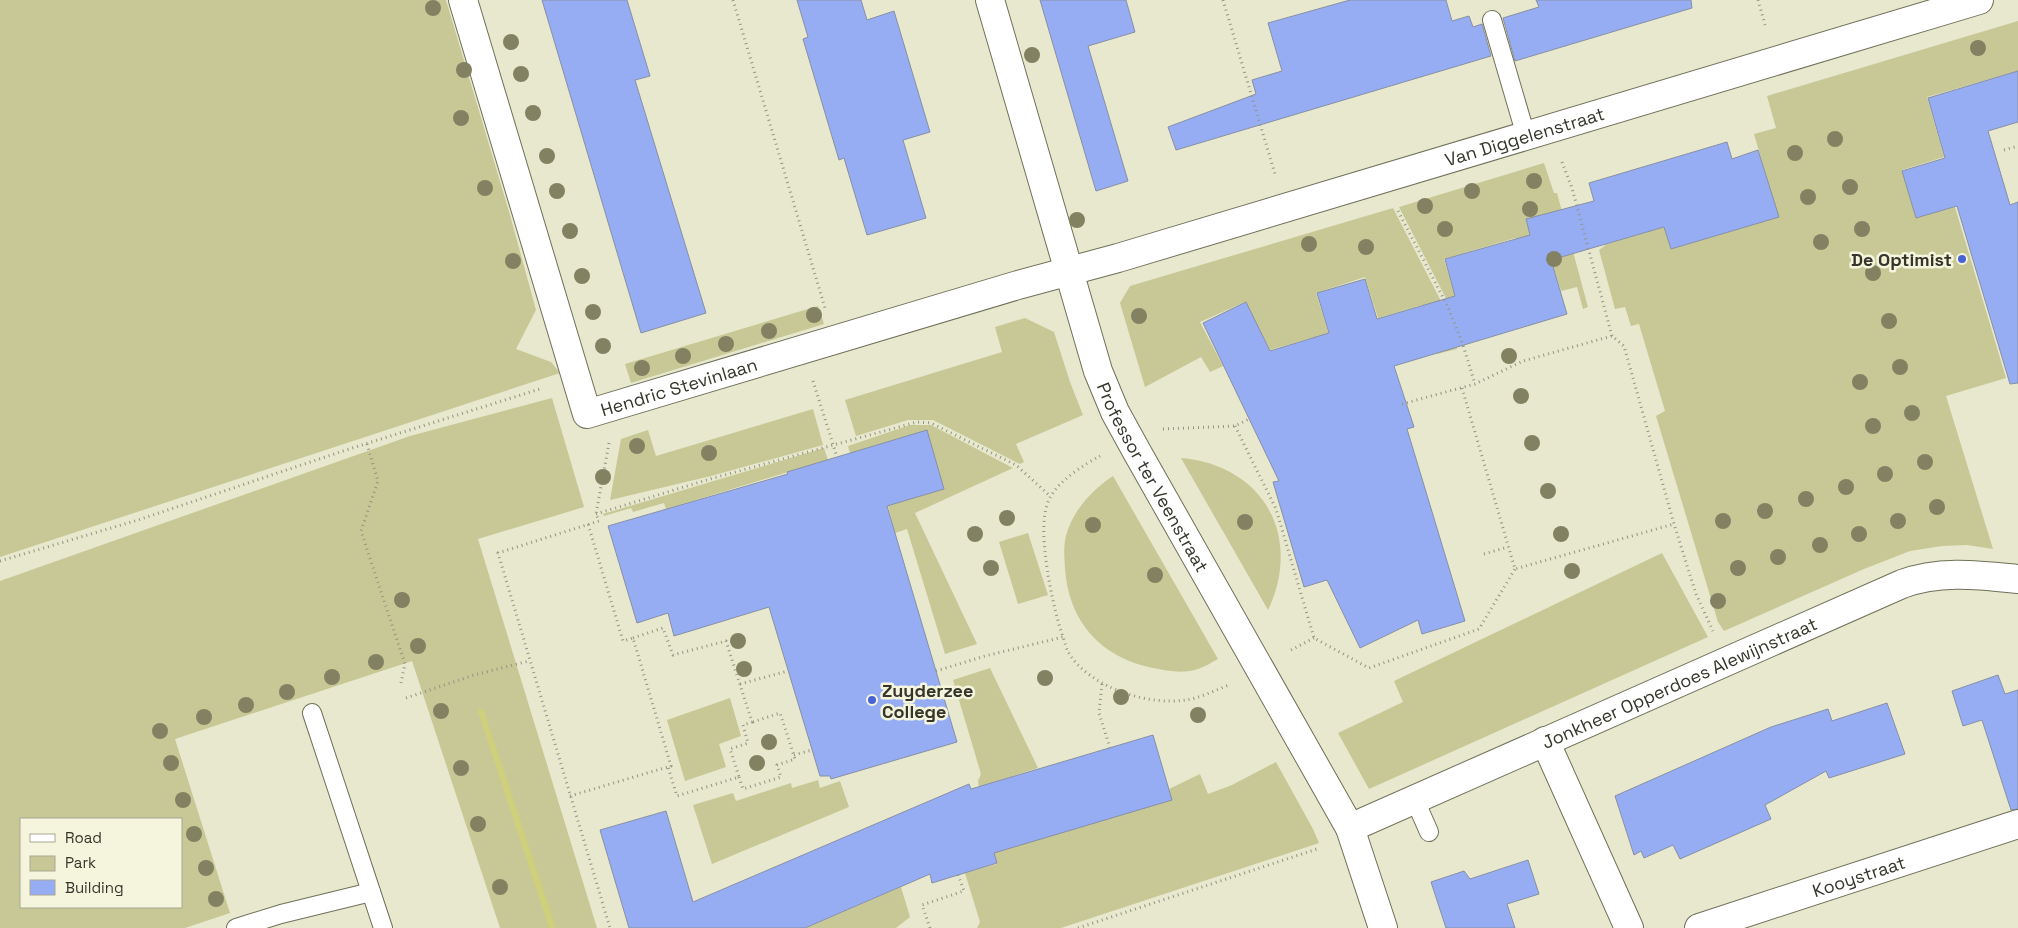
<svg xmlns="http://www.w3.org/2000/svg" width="2018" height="928" font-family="'Space Grotesk',sans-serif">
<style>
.green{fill:#c7c896;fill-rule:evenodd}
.water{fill:#cfcf7c}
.building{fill:#96adf4;stroke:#878fa4}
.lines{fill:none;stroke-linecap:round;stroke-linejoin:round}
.lane-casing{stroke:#6f7059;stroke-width:20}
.street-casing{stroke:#6f7059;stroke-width:30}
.path{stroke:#949582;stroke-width:3;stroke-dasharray:1 4;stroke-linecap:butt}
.lane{stroke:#fff;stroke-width:18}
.street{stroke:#fff;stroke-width:28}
.tree{fill:#828263}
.poi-dot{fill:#4962d6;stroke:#f4f5dc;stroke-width:2}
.labels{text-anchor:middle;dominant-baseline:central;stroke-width:5;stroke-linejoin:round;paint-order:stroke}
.street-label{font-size:18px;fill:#35352b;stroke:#f4f5dc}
.poi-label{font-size:18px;font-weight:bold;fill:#35352b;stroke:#f4f5dc;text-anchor:end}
</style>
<rect width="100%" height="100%" fill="#e7e8ce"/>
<!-- green -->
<g class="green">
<polygon points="0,0 446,0 510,215 536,310 516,349 551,362 560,373 0,557"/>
<polygon points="2018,21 2018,71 1927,97 1944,157 1902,170 1916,218 1955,207 2006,378 1946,396 1993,549 1967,545 1942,546 1910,551 1864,569 1724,631 1718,622 1656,416 1665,411 1639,324 1631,326 1625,307 1615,309 1599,250 1607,244 1664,227 1672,249 1778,217 1754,134 1776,128 1767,96"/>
<polygon points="1544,163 1554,193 1557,193 1588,307 1583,309 1577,287 1561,291 1555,272 1528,280 1515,238 1444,259 1457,302 1450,306 1399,207"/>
<polygon points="1393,208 1443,305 1457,349 1437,354 1422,305 1378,318 1365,277 1316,293 1330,338 1313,342 1311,338 1270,350 1245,302 1200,322 1223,366 1210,372 1201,357 1145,387 1120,303 1130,286"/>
<polygon points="818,306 824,324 631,383 625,364"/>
<polygon points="1025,318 1054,332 1070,382 1083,415 1016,444 1024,462 1020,464 933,420 908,420 856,436 845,400 1002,352 995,327"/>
<path d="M552 398 584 507 478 539 597 928H500L412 661 175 739 230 913 185 928H0V581L410 436ZM21 819H181V907H21Z"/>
<polygon points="813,409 823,445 711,476 610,500 621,439 648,430 656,456"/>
<polygon points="910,425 931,425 1013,468 915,513 977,644 945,654 907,529 895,533 888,506 944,489 926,431 850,453 848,446"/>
<polygon points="824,448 828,460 666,509 664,503 633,512 631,508 604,516 603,514"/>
<path d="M1181 458C1263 465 1303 536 1268 610Z"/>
<path d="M1113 476 1218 659C1212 662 1205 667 1198 669 1183 674 1167 671 1153 668 1101 658 1068 621 1065 568 1064 555 1063 540 1069 527 1077 506 1095 488 1113 476Z"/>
<polygon points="1028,533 1048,595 1018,604 999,542"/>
<polygon points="1662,553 1708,637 1369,789 1338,733 1403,702 1394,681"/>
<polygon points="990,668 1038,768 979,787 978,781 981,774 953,680"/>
<polygon points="730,698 741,736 719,744 726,767 685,781 667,720"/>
<polygon points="1276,762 1313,829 1319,843 1061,928 977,928 980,922 965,873 997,864 992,846 1010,848 1171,800 1169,789 1200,774 1208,794 1232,785"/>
<polygon points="818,780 820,788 840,781 849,807 712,864 693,805 733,793 736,801 791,783 792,788"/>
<polygon points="901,887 910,917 896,928 806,928"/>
</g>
<!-- water -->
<polygon class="water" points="480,708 484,711 556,928 549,928 478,712"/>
<!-- building -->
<g class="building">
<polygon points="542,0 627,0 650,76 635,80 706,313 641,333"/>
<polygon points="797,0 861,0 867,20 894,11 930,132 903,140 926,218 867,235 844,158 839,160 803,39 808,37"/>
<polygon points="1040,0 1126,0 1135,32 1088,46 1128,181 1096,191"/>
<polygon points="1350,0 1446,0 1452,21 1469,16 1473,27 1482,24 1491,56 1176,150 1168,127 1256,94 1252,80 1282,71 1268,23"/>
<polygon points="1536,0 1691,0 1692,8 1515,61 1503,18 1539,7"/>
<polygon points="2018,71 2018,122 1988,131 2010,205 2018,202 2018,383 2010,384 1957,206 1916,218 1902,171 1945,158 1928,98"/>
<polygon points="1727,142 1732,159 1758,150 1779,217 1671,249 1664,227 1551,260 1567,314 1394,366 1414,427 1407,429 1465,621 1422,634 1418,620 1360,648 1327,580 1304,587 1273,482 1279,481 1203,323 1246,302 1270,351 1329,333 1317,293 1365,279 1377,319 1455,296 1445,259 1530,235 1526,219 1594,201 1589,183"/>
<polygon points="927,430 944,489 887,506 957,742 831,779 830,776 820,776 769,607 674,636 668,613 637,623 608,526 788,474 787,472"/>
<polygon points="1998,675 2005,694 2018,690 2018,809 2011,810 1982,720 1963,726 1952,691"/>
<polygon points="1887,703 1905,754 1829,778 1826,771 1765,805 1771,819 1680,859 1673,845 1644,858 1641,851 1634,855 1615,796 1771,727 1828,709 1832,721"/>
<polygon points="1153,735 1172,800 994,853 997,863 932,883 930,874 805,928 629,928 600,830 666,811 693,902 969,784 971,789"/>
<polygon points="1528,860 1539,894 1507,904 1515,928 1446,928 1431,882 1464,871 1470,879"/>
</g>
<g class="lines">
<defs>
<g id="lane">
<polyline points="1492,20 1526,136"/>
<polyline points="312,713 383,928"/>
<polyline points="1414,798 1429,832"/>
<polyline points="236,928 281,914 371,892"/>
</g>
<g id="street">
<path id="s1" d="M463 0 587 414 1018 285 1118 258 1979 0"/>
<path id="s2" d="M990 0 1098 371 1115 412 1137 452 1350 828 1383 928"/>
<polyline points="1545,741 1629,928"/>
<path id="s3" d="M1350 828 1902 584C1940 570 1978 575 2018 579"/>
<path id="s4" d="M1699 928 2018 824"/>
</g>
</defs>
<!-- lane casing -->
<use href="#lane" class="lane-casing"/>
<!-- street casing -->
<use href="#street" class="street-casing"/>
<!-- path -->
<g class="path">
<polyline points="733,0 825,308"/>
<polyline points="1223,0 1275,174"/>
<polyline points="1758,0 1766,28"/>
<polyline points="2004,150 2018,146"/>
<polyline points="1562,162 1572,188 1612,336 1624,346 1674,524 1696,594 1713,631"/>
<polyline points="1398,211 1448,307 1463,345 1475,384"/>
<polyline points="813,381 837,457"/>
<polyline points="1462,388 1515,569 1674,524"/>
<polyline points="1402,404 1475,384 1523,361 1612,336"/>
<polyline points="1235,426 1276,509 1314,638 1369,668 1479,629 1515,569"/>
<polyline points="1163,429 1235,426 1249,419"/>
<polyline points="609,443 596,514 599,521 498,553 610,928"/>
<polyline points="367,444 378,481 361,531 405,664 401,683"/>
<path d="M1100 456C1085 464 1060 480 1051 496 1039 515 1045 553 1048 575 1052 596 1056 617 1063 637 1065 642 1066 648 1068 652 1089 687 1147 706 1186 700 1200 698 1216 690 1229 685"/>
<polyline points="596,514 710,479 917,422 931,423 1016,465 1050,496"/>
<polyline points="1484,554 1508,547"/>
<polyline points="0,561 138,520 346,450 543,388"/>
<polyline points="633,638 663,628 673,655 726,641 752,722 743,725 748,743 730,749 739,777 677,796 668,767"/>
<polyline points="1291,650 1314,638"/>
<polyline points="936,671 985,656 1063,637"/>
<polyline points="740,684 788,671"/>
<polyline points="1102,684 1099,713 1110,748"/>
<polyline points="406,698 474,675 529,661"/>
<polyline points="794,755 812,750"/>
<polyline points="739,777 743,789 781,777 777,765 795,759 780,713 753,722"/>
<polyline points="570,796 671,766 633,638 623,641 588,524"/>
<polyline points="930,928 922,905 964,891 958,875"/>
<polyline points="1078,928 1320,848"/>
</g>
<!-- lane -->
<use href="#lane" class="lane"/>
<!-- street -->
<use href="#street" class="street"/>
</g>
<!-- trees -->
<g class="tree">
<circle cx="433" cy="8" r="8"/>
<circle cx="511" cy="42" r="8"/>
<circle cx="1978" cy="48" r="8"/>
<circle cx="1032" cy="55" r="8"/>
<circle cx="464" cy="70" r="8"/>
<circle cx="521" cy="74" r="8"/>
<circle cx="533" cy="113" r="8"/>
<circle cx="461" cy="118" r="8"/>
<circle cx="1835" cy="139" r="8"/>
<circle cx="1795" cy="153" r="8"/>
<circle cx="547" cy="156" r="8"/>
<circle cx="1534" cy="181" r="8"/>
<circle cx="1850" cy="187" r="8"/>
<circle cx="485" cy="188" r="8"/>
<circle cx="557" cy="191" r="8"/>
<circle cx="1472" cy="191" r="8"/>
<circle cx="1808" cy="197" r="8"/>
<circle cx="1425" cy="206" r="8"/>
<circle cx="1530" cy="209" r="8"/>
<circle cx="1077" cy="220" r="8"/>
<circle cx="1445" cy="229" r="8"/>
<circle cx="1862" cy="229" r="8"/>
<circle cx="570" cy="231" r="8"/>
<circle cx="1821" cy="242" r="8"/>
<circle cx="1309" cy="244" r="8"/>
<circle cx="1366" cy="247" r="8"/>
<circle cx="1554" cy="259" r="8"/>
<circle cx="513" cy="261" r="8"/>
<circle cx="1873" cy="273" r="8"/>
<circle cx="582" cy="276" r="8"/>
<circle cx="593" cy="312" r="8"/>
<circle cx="814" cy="315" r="8"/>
<circle cx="1139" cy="316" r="8"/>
<circle cx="1889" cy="321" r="8"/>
<circle cx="769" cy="331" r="8"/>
<circle cx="726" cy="344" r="8"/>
<circle cx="603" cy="346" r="8"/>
<circle cx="683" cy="356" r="8"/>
<circle cx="1509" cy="356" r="8"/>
<circle cx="1900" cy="367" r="8"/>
<circle cx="642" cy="368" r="8"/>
<circle cx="1860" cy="382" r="8"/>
<circle cx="1521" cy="396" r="8"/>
<circle cx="1912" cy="413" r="8"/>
<circle cx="1873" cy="426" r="8"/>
<circle cx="1532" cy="443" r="8"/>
<circle cx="637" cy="446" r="8"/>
<circle cx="709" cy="453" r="8"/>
<circle cx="1925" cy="462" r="8"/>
<circle cx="1885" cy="474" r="8"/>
<circle cx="603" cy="477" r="8"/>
<circle cx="1846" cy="487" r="8"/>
<circle cx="1548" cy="491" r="8"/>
<circle cx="1806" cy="499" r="8"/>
<circle cx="1937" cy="507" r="8"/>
<circle cx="1765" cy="511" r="8"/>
<circle cx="1007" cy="518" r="8"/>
<circle cx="1723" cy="521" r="8"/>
<circle cx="1898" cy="521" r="8"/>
<circle cx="1245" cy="522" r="8"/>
<circle cx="1093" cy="525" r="8"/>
<circle cx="975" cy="534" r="8"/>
<circle cx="1561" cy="534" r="8"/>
<circle cx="1859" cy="534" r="8"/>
<circle cx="1820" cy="545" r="8"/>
<circle cx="1778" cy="557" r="8"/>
<circle cx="991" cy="568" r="8"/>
<circle cx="1738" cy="568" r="8"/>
<circle cx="1572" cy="571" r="8"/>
<circle cx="1155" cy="575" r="8"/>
<circle cx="402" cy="600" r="8"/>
<circle cx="1718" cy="601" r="8"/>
<circle cx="738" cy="641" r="8"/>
<circle cx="418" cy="646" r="8"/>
<circle cx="376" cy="662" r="8"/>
<circle cx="744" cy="669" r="8"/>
<circle cx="332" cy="677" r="8"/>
<circle cx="1045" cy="678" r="8"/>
<circle cx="287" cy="692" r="8"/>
<circle cx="1121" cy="697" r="8"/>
<circle cx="246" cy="705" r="8"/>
<circle cx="441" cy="711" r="8"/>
<circle cx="1198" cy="715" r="8"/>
<circle cx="204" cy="717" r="8"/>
<circle cx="160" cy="731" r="8"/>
<circle cx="769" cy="742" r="8"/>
<circle cx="171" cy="763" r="8"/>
<circle cx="757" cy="763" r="8"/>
<circle cx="461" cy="768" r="8"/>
<circle cx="183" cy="800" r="8"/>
<circle cx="478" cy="824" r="8"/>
<circle cx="194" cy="834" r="8"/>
<circle cx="206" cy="868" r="8"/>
<circle cx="500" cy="887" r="8"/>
<circle cx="216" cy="899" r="8"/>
</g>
<!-- markers -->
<g class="poi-dot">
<circle cx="1962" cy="259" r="5"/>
<circle cx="872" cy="700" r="5"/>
</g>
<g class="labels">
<!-- street labels -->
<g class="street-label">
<text stroke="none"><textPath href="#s1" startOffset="1410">Van Diggelenstraat</textPath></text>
<text stroke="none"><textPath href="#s1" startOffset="528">Hendric Stevinlaan</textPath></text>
<text stroke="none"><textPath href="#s2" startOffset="506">Professor ter Veenstraat</textPath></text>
<text stroke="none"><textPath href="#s3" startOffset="360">Jonkheer Opperdoes Alewijnstraat</textPath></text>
<text stroke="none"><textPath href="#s4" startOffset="168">Kooystraat</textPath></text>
</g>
<!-- poi labels -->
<g class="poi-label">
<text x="1952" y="259">De Optimist</text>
<text x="882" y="690" text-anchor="start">Zuyderzee<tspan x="882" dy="21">College</tspan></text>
</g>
</g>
<!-- legend -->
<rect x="20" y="818" width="162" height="90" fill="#f4f5dc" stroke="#a8a895"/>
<rect x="30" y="834" width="25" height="8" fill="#ffffff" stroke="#a8a895"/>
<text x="65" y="843" font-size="15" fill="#35352b">Road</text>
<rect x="30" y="856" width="25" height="15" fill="#c7c896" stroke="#a8a895"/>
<text x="65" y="868" font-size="15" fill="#35352b">Park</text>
<rect x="30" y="880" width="25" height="15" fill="#96adf4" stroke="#a8a895"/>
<text x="65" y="893" font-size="15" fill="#35352b">Building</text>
</svg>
